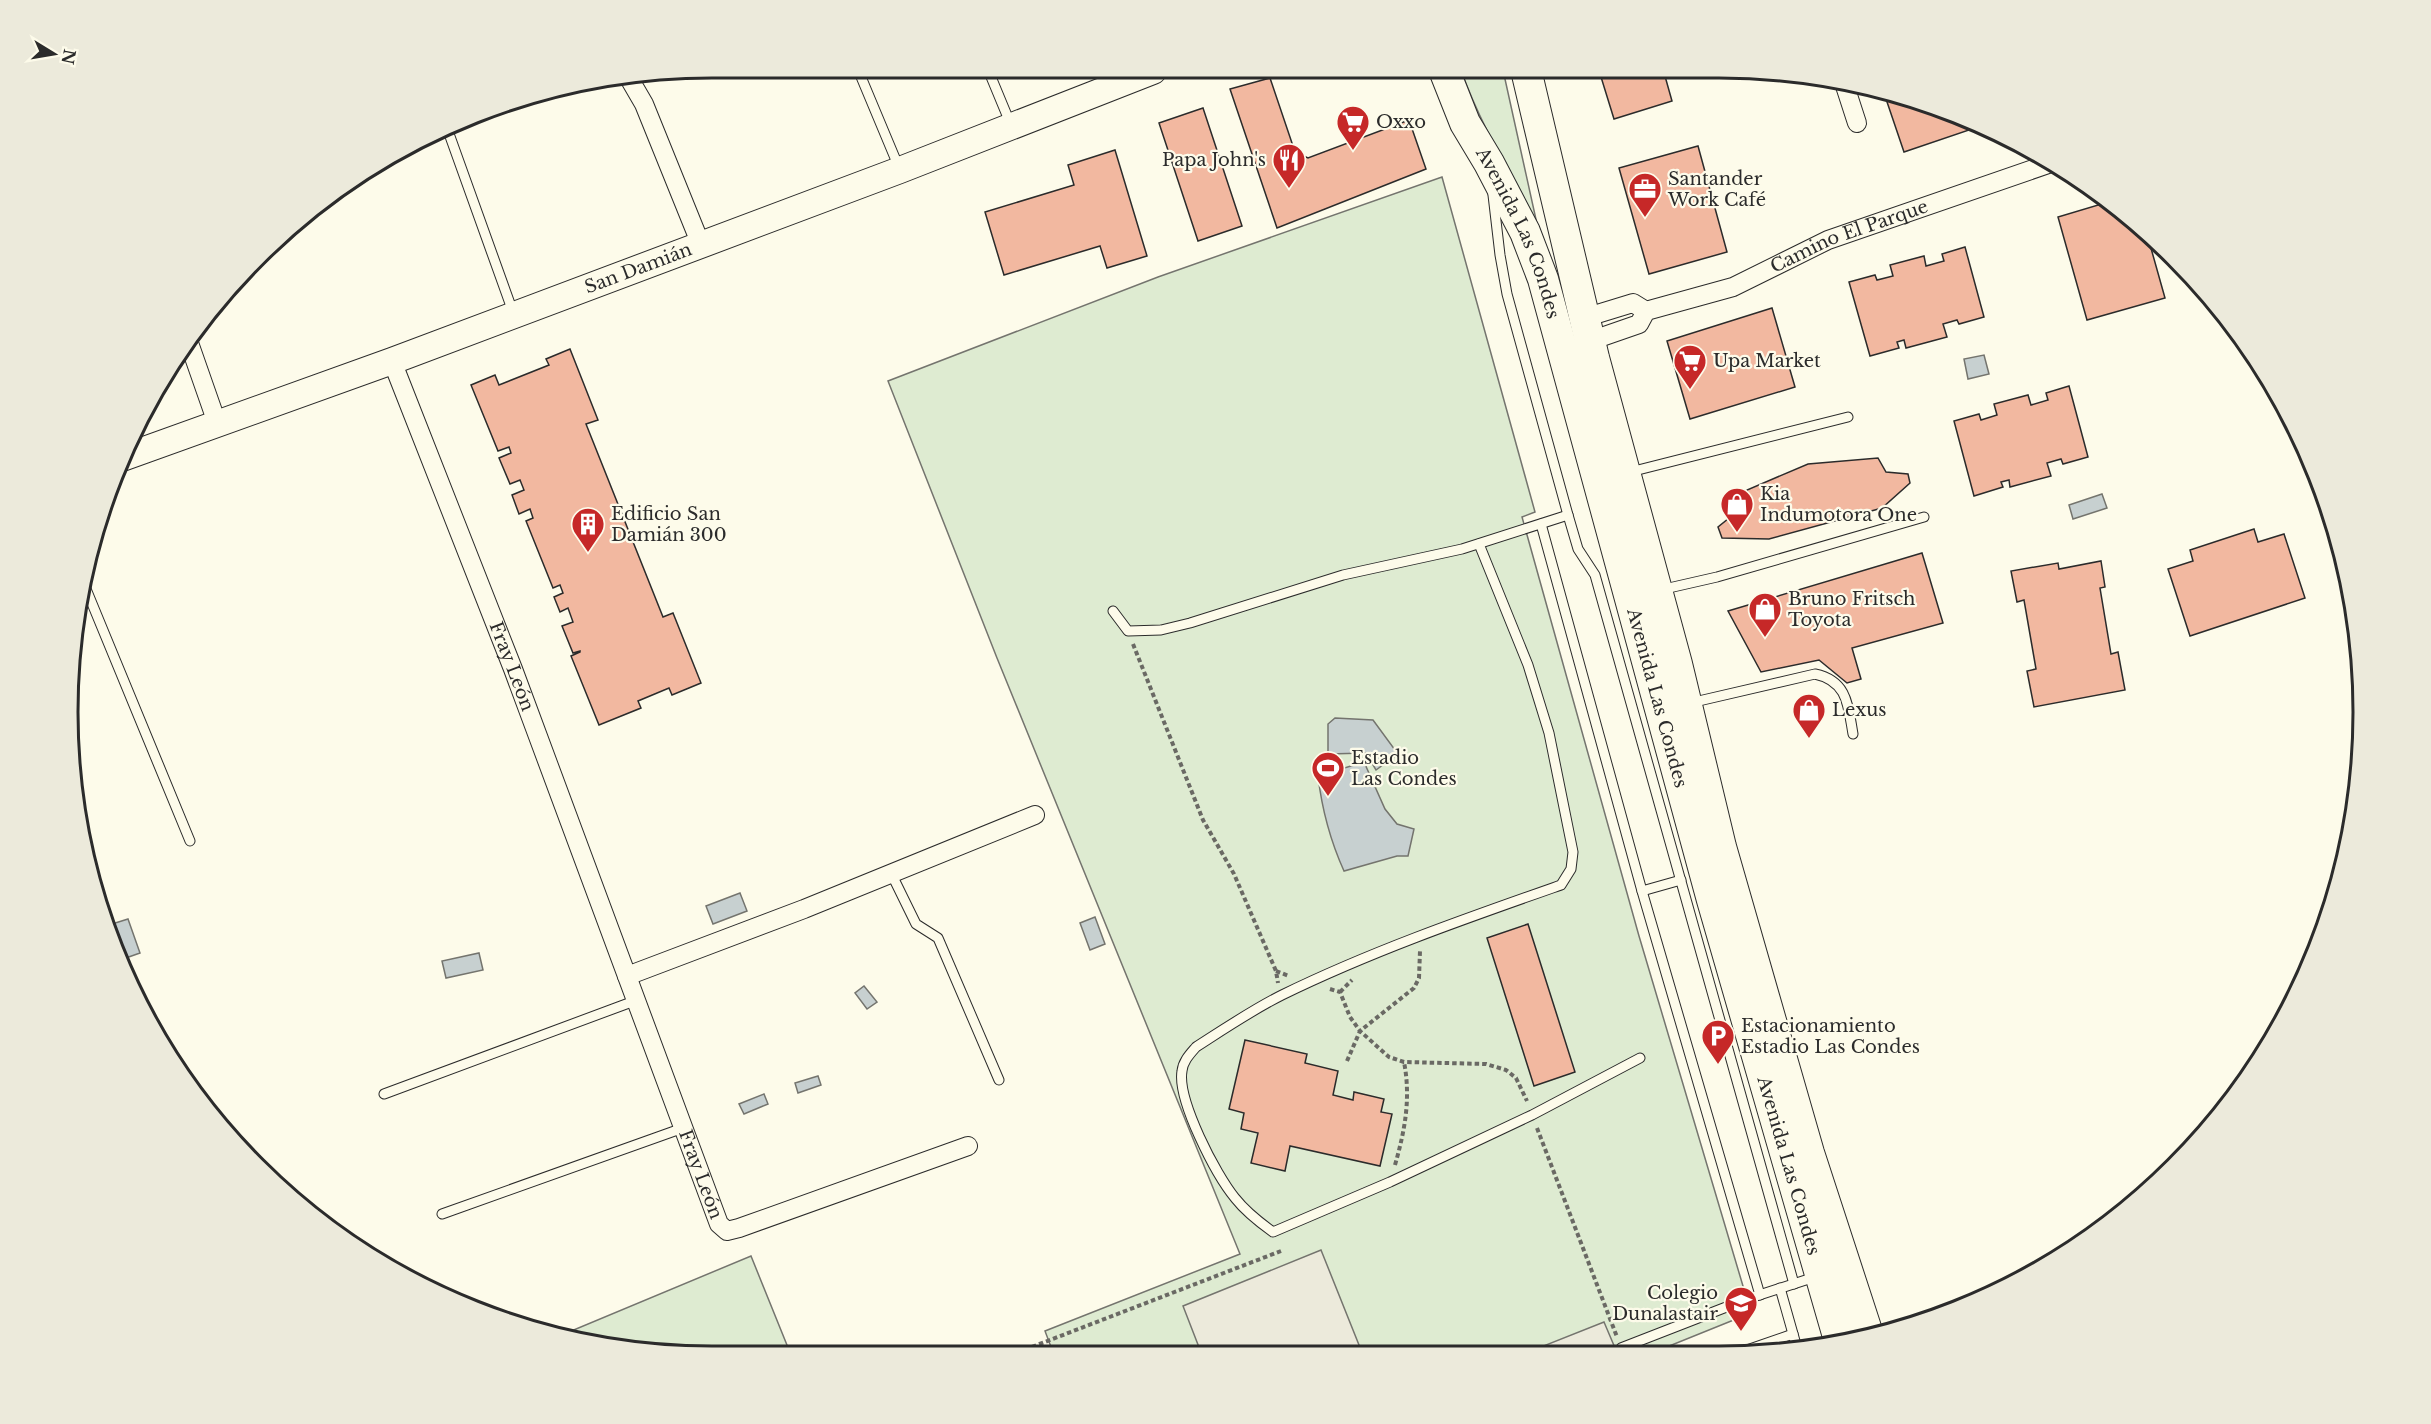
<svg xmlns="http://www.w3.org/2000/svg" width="2431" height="1424" font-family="'Libre Baskerville',serif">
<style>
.green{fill:#deebd1;stroke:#74746e;stroke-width:1.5}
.parking{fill:#eceadb;stroke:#74746e;stroke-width:1.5}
.water{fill:#c7d0d0;stroke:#74746e;stroke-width:1.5}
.building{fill:#f2b8a0;stroke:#2b2b2b;stroke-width:1.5}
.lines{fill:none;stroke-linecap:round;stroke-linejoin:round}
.service-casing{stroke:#2b2b2b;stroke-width:11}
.minor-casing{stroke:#2b2b2b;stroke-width:20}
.secondary-casing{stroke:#2b2b2b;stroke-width:28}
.primary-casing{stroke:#2b2b2b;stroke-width:32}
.path{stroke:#6a6964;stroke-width:4;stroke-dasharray:4.5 3;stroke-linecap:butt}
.service{stroke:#fdfbea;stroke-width:9}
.minor{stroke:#fdfbea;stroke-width:18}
.secondary{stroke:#fdfbea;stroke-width:26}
.primary{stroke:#fdfbea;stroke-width:30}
.labels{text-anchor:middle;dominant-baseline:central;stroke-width:4.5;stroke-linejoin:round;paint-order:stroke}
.poi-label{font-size:18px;fill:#2b2b2b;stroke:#fdfbea;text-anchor:start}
.street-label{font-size:18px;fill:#2b2b2b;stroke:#fdfbea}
.rim{fill:none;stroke:#2b2b2b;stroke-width:3}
</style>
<rect width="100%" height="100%" fill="#fdfbea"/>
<!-- green -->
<g class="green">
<path d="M1461 70H1503L1537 224C1510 173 1480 124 1461 70Z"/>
<polygon points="1442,177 1535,512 1522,517 1639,936 1751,1313 1647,1355 1054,1355 1045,1331 1240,1254 997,658 888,381 1158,277"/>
<polygon points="751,1256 791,1355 670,1355 564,1334"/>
</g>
<!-- parking -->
<g class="parking">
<polygon points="1321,1250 1363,1355 1202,1355 1183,1306"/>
<polygon points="1604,1322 1618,1355 1521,1355"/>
</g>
<!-- water -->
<g class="water">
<polygon points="1984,355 1989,374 1968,379 1964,359"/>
<polygon points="2102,494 2107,508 2073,519 2069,505"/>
<polygon points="1335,718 1373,720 1398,754 1376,770 1366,753 1328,754 1328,724"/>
<path d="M1364 762 1385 809 1397 824 1414 829 1408 856H1397L1344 871C1330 840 1322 810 1318 776Z"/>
<polygon points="740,893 747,911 713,924 706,906"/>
<polygon points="1095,917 1105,944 1090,950 1080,923"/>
<polygon points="128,919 140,953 123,959 112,924"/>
<polygon points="479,953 483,970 446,978 442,961"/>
<polygon points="864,986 877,1002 867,1009 855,993"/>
<polygon points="818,1076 821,1085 798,1093 795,1083"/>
<polygon points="764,1094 768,1104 744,1114 739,1104"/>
</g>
<!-- building -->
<g class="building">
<polygon points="1625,69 1663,69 1672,101 1614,119 1601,77"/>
<polygon points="1270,78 1295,152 1308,158 1409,120 1426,169 1277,228 1230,89"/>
<polygon points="1884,93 1926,102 1978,127 1904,152"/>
<polygon points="1203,108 1242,226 1198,241 1159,123"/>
<polygon points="1698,146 1727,252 1649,274 1619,168"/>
<polygon points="1115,150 1147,256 1107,268 1100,246 1004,275 985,212 1074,185 1068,165"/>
<polygon points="2108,202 2147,234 2165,298 2087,320 2058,217"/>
<polygon points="1965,247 1984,317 1959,324 1957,320 1943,324 1947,337 1906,348 1904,340 1897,342 1899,348 1870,356 1849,282 1875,275 1877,280 1893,276 1890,265 1924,256 1926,266 1944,261 1942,254"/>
<polygon points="1772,308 1795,387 1690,419 1667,341"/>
<polygon points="570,349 598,420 586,424 663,617 673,613 701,683 672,695 669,688 638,701 641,708 599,725 571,656 580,652 580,651 573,653 562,626 573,622 568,608 560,612 554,597 563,593 560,585 553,588 526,521 533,518 530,509 519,514 512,495 524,490 520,480 510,484 499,458 511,453 509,447 498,451 471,385 495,375 499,385 549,365 546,359"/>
<polygon points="2069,386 2088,457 2063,464 2061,459 2047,463 2051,476 2010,487 2009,480 2001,482 2003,487 1974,496 1954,421 1979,414 1981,420 1997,415 1994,404 2028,395 2031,405 2048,400 2046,393"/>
<polygon points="1878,458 1886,472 1908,474 1910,483 1882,508 1769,539 1722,538 1718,527 1739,510 1747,490 1808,464"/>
<polygon points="2254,529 2258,542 2284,534 2305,598 2190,636 2168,569 2193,561 2190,550"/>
<polygon points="1922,553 1943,623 1852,648 1861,679 1847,683 1819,660 1761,672 1728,611"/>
<polygon points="2101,561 2105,587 2100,588 2111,654 2118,652 2125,690 2034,707 2027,671 2036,669 2024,600 2017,602 2011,571 2058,563 2059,569"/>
<polygon points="1528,924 1575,1072 1534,1086 1487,938"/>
<polygon points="1245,1040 1307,1054 1305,1063 1338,1071 1333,1095 1353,1100 1354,1092 1384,1099 1381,1112 1392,1114 1380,1166 1290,1146 1285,1171 1251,1163 1258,1133 1241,1129 1244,1113 1229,1109"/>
</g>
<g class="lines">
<defs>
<g id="service">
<polyline points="859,72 900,170"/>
<polyline points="989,72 1011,125"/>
<polyline points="447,128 513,312"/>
<polyline points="1493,195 1500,255 1507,294 1568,515 1578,549 1595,575 1794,1284"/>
<polyline points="1630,472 1848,417"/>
<polyline points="1541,524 1642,891 1760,1295"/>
<path d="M1479 544 1528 665 1549 733 1573 852 1571 869 1561 885C1467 918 1372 951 1282 995 1252 1010 1224 1029 1196 1047 1190 1054 1183 1061 1182 1071 1177 1100 1216 1175 1235 1198 1246 1212 1259 1222 1273 1232L1390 1182 1532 1115 1640 1058"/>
<polyline points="84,584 190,841"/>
<polyline points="1660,590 1717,577 1924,517"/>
<polyline points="1113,611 1128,631 1161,630 1190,623 1343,575 1462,549 1568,515"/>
<path d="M1690 703 1815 674C1848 681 1848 706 1853 734"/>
<polyline points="891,873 916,924 938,938 999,1080"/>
<polyline points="1642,891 1681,880"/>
<polyline points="384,1094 637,1000"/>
<polyline points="442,1214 683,1128"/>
<polyline points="1780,1288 1797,1348"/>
<polyline points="1621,1348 1747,1299 1818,1276"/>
<polyline points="1742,1355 1744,1351 1793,1334"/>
</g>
<g id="minor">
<polyline points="626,73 644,104 701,245"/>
<polyline points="1845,86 1857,123"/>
<polyline points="1584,318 1633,303 1646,311"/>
<polyline points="188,340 217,423"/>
<path id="s1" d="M1590 341 1639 324 1646 311 1733 287 1828 240 2051 163"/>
<path id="s2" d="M392 361 513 669 719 1224 727 1231 739 1228 968 1146"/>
<polyline points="627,976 804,909 1035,815"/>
</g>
<g id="secondary">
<path id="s3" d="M122 458 392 361 900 170 1153 71"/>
</g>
<g id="primary">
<path id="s4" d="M1444 70 1465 123 1489 163 1525 232 1543 279 1712 900 1839 1340"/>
<polyline points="1526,70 1594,358 1677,664 1721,847 1809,1153 1868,1334"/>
</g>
</defs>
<!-- service casing -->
<use href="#service" class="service-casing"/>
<!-- minor casing -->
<use href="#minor" class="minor-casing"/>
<!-- secondary casing -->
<use href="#secondary" class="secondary-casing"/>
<!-- primary casing -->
<use href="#primary" class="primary-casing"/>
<!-- path -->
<g class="path">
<polyline points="1133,644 1203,820 1234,874 1276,971 1278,983"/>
<polyline points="1276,971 1289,976"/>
<polyline points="1330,989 1340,992 1350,1017 1360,1031 1389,1057 1404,1062 1486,1064 1506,1070 1516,1078 1527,1101"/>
<polyline points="1340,992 1352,980"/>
<polyline points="1347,1061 1360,1031 1414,988 1419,978 1420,951"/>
<polyline points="1537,1128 1617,1337"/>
<path d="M1395 1165C1405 1130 1411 1098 1404 1062"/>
<polyline points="1011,1355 1281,1251"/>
</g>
<!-- service -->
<use href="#service" class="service"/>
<!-- minor -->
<use href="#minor" class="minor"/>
<!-- secondary -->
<use href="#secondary" class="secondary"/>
<!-- primary -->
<use href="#primary" class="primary"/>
</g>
<!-- icons -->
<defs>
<symbol id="supermarket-pin" viewBox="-11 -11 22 30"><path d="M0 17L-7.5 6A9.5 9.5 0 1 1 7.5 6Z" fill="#c62828" stroke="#fdfbea"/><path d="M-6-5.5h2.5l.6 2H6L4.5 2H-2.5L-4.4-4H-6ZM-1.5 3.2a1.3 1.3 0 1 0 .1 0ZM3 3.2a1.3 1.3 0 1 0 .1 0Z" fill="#fff"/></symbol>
<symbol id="restaurant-pin" viewBox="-11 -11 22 30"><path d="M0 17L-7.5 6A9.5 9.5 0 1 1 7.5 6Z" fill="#c62828" stroke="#fdfbea"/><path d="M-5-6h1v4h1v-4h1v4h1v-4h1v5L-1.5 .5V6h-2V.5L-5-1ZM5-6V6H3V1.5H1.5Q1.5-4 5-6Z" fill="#fff"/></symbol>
<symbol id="office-pin" viewBox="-11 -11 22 30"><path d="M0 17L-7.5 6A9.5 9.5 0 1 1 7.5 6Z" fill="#c62828" stroke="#fdfbea"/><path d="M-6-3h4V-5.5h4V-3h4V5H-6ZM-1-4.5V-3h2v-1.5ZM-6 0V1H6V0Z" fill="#fff"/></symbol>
<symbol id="shop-pin" viewBox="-11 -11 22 30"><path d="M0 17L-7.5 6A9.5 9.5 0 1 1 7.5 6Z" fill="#c62828" stroke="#fdfbea"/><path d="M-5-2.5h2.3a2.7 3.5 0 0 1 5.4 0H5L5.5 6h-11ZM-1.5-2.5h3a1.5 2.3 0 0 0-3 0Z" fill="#fff"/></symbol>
<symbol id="building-pin" viewBox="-11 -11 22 30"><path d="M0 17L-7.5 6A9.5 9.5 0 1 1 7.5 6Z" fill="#c62828" stroke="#fdfbea"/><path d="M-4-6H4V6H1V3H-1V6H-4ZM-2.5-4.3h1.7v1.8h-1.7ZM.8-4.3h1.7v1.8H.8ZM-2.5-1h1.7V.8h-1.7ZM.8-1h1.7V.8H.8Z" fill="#fff"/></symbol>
<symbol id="stadium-pin" viewBox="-11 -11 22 30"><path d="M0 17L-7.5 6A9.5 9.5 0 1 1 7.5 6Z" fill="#c62828" stroke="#fdfbea"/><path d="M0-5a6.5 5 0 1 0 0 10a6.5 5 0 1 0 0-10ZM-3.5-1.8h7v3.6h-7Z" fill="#fff"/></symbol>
<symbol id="parking-pin" viewBox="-11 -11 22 30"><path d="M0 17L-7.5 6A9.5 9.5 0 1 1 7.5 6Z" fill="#c62828" stroke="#fdfbea"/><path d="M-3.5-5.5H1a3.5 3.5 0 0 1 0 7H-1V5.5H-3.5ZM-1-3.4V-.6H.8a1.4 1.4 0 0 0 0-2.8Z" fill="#fff"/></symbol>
<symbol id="school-pin" viewBox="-11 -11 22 30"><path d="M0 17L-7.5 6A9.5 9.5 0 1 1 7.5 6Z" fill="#c62828" stroke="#fdfbea"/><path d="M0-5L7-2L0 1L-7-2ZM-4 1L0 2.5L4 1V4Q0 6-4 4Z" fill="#fff"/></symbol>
</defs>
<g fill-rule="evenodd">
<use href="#supermarket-pin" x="1334" y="103" width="38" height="52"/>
<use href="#restaurant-pin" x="1270" y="141" width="38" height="52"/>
<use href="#office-pin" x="1626" y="170" width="38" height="52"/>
<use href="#supermarket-pin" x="1671" y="342" width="38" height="52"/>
<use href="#shop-pin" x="1718" y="485" width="38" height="52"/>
<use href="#building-pin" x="569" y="505" width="38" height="52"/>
<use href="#shop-pin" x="1746" y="590" width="38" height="52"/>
<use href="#shop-pin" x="1790" y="691" width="38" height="52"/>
<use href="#stadium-pin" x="1309" y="749" width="38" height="52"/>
<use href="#parking-pin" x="1699" y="1017" width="38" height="52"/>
<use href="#school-pin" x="1722" y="1284" width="38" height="52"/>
</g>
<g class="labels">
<!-- poi labels -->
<g class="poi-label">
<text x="1376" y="122">Oxxo</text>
<text x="1266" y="160" text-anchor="end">Papa John's</text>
<text x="1668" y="179">Santander<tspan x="1668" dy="21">Work Café</tspan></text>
<text x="1713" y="361">Upa Market</text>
<text x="1760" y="494">Kia<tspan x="1760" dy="21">Indumotora One</tspan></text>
<text x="611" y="514">Edificio San<tspan x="611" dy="21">Damián 300</tspan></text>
<text x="1788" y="599">Bruno Fritsch<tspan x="1788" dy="21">Toyota</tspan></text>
<text x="1832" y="710">Lexus</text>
<text x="1351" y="758">Estadio<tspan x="1351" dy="21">Las Condes</tspan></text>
<text x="1741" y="1026">Estacionamiento<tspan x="1741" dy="21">Estadio Las Condes</tspan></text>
<text x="1718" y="1293" text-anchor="end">Colegio<tspan x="1718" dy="21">Dunalastair</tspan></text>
</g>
<!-- street labels -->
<g class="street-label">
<text stroke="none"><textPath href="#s4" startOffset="180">Avenida Las Condes</textPath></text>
<text stroke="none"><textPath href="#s1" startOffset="284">Camino El Parque</textPath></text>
<text stroke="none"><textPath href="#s3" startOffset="550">San Damián</textPath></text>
<text stroke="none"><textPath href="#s2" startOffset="328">Fray León</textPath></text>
<text stroke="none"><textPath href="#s4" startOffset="666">Avenida Las Condes</textPath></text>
<text stroke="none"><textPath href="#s4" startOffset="1152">Avenida Las Condes</textPath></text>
<text stroke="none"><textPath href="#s2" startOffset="870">Fray León</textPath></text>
</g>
</g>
<!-- crop -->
<path d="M0 0H2431V1424H0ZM712 78H1719A634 634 0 0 1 2353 712V712A634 634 0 0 1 1719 1346H712A634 634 0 0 1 78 712V712A634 634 0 0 1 712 78Z" fill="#eceadb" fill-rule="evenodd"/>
<path class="rim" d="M712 78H1719A634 634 0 0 1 2353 712V712A634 634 0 0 1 1719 1346H712A634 634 0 0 1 78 712V712A634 634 0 0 1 712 78Z"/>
<!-- north arrow -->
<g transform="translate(54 54) rotate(101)" stroke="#fdfbea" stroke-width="4.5" paint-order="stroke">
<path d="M0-4.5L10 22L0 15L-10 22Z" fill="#2b2b2b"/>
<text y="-9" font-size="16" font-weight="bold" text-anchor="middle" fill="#2b2b2b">N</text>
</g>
</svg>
